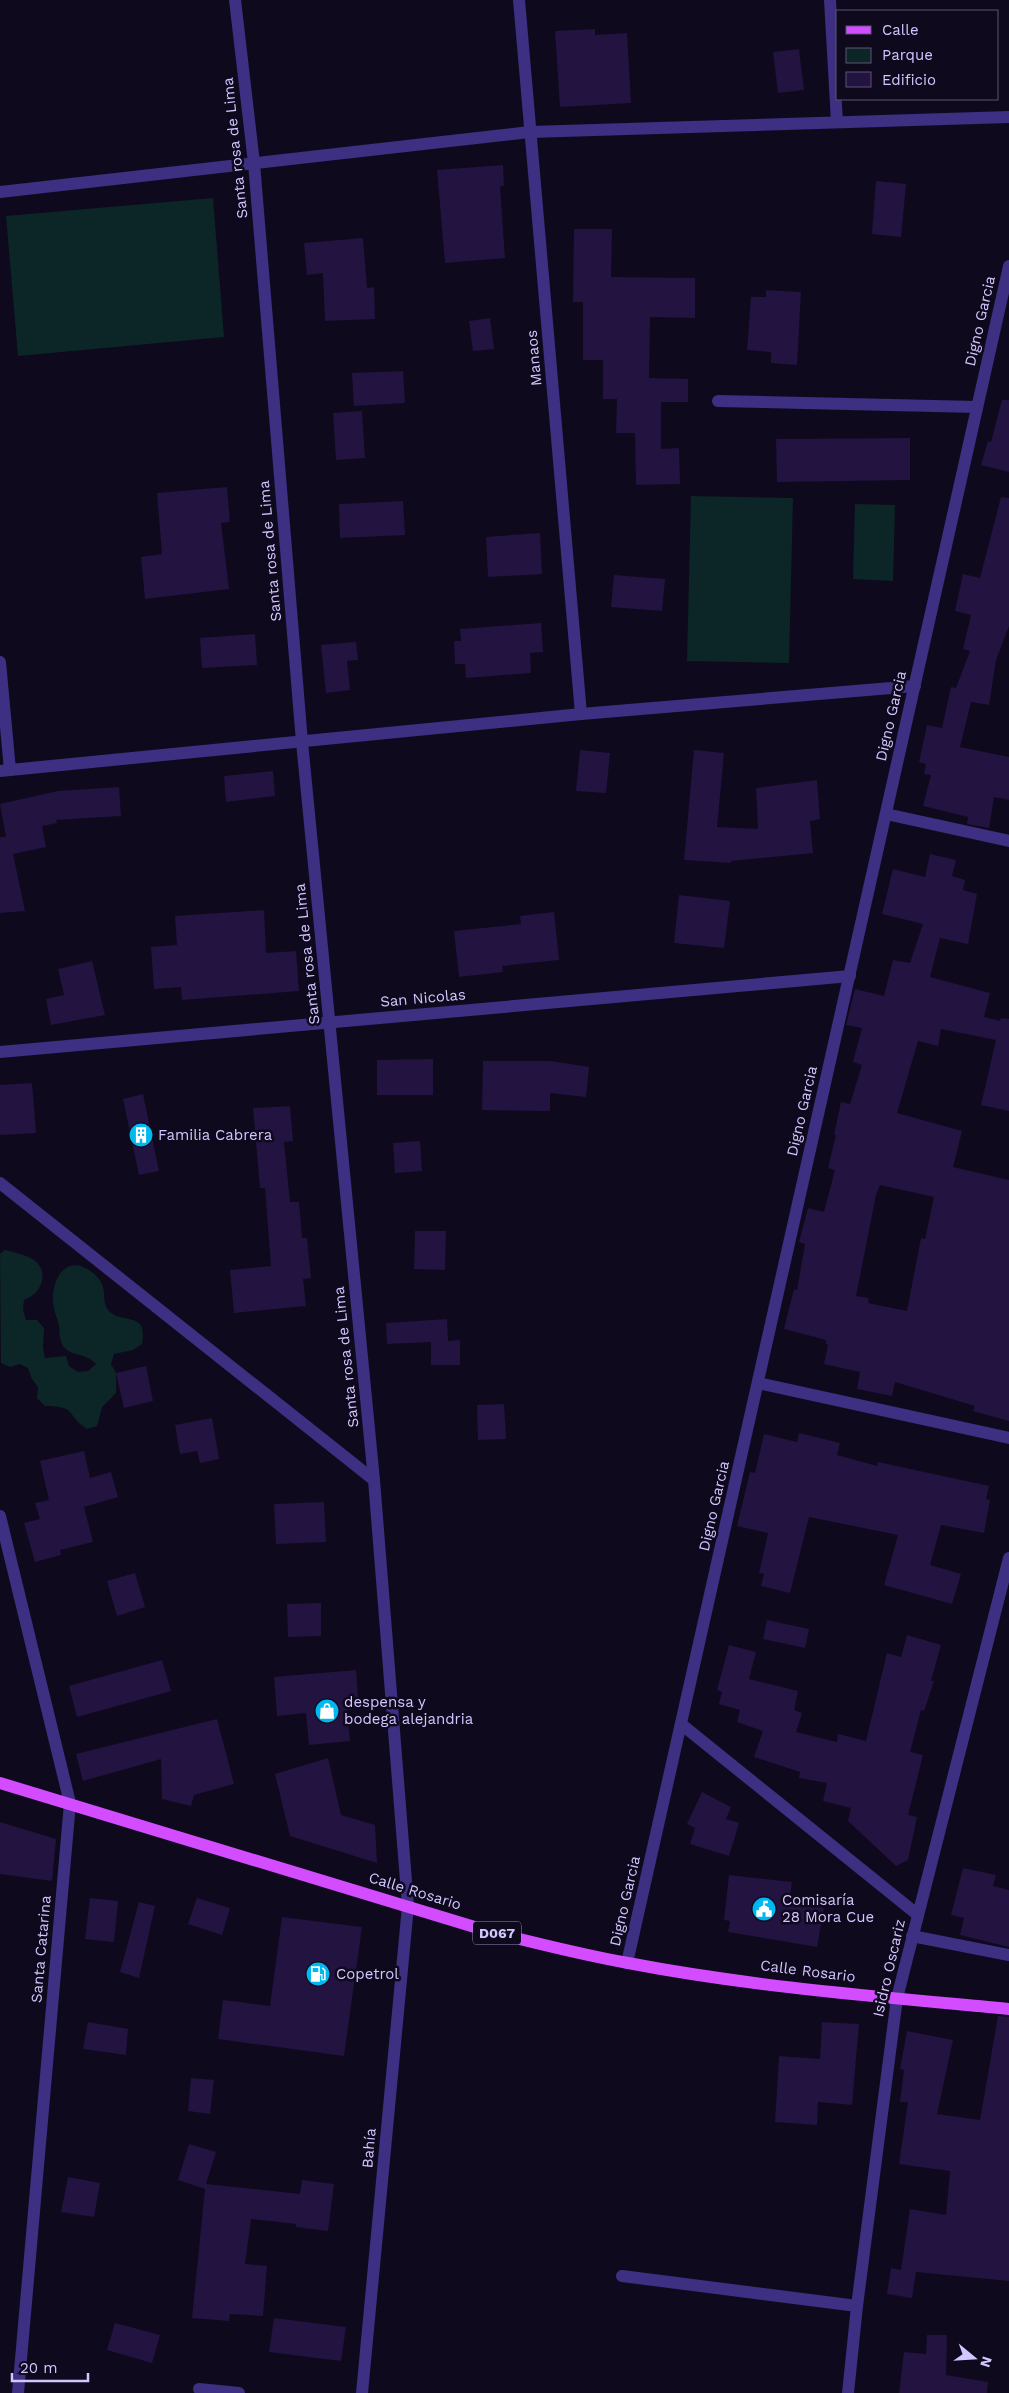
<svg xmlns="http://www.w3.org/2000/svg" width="1009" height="2393" font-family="'Work Sans',sans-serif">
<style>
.green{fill:#0c2527}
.building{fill:#221340;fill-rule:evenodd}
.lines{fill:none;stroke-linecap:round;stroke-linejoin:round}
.lane{stroke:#3d2f81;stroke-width:12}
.street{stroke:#3d2f81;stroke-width:12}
.primary{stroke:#d44cff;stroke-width:12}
.labels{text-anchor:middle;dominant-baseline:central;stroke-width:5;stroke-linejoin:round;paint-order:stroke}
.shield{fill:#0f091d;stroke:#988dbb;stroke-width:1}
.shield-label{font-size:14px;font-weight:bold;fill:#d3c5ff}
.street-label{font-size:15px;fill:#d3c5ff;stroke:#0f091d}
.poi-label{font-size:15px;fill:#d3c5ff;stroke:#0f091d;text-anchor:start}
</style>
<rect width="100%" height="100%" fill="#0f091d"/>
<!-- green -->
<g class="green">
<polygon points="213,198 224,337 18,356 6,216"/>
<polygon points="691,496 793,498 789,663 687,661"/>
<polygon points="855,504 895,505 893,581 853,579"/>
<path d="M5 1250C13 1252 27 1255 34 1260 51 1273 40 1295 24 1300L23 1310 26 1320H37L44 1328 43 1348 45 1358 66 1356 69 1366 78 1372 88 1371 96 1364C86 1352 68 1357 62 1344 59 1338 60 1331 59 1325 57 1318 54 1311 53 1303 51 1281 65 1254 89 1270 113 1286 98 1301 110 1312 124 1324 148 1311 142 1344L133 1350 114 1354 111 1364 116 1373V1393L102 1407 97 1426 87 1429C65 1415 78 1406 45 1406L37 1398 38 1387 32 1379 28 1368 20 1364 10 1367 1 1363 0 1254Z"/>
</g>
<!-- building -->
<g class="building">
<polygon points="595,29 595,35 627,33 631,103 560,107 555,31"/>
<polygon points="799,49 804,90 778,93 773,52"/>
<polygon points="503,165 504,186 500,186 505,258 445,263 437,170"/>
<polygon points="876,181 906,184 901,237 872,234"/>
<polygon points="574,229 612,229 611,277 695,278 695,318 650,317 649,378 688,379 688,402 661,402 661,449 679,448 680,484 636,485 635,433 616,433 617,399 603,399 603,360 583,360 583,302 573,302"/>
<polygon points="363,238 367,288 374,287 375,319 325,321 323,273 307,275 304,243"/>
<polygon points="766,290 801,292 797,365 771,363 771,352 747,350 751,297 766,297"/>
<polygon points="490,318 494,349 473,351 469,321"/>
<polygon points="403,371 405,403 354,406 352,373"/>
<polygon points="1002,400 1009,400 1009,472 981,465 988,441 991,442"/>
<polygon points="362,411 365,458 336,460 333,413"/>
<polygon points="910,438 910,480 777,482 776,439"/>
<polygon points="227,487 230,522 221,523 229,589 145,599 141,557 162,554 157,493"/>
<polygon points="1001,497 1009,498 1009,626 996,660 989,705 971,702 960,747 1009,757 1009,800 994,797 989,828 967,824 968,817 923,806 931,775 924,774 926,764 919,762 927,725 942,728 951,687 956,688 970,651 963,649 971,615 955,611 963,574 980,578"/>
<polygon points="403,501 405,535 340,538 339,504"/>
<polygon points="540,533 542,574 488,577 486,537"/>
<polygon points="614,575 665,579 662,611 611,607"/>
<polygon points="541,623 543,652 530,653 531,673 466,678 465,664 455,664 454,641 461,641 460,629"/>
<polygon points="255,634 257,665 202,668 200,638"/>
<polygon points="356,642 358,660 347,661 350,690 326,693 321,645"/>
<polygon points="580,750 610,753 606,793 576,791"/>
<polygon points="694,750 724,753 717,827 758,829 756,788 817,780 820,819 810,821 813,853 731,861 731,863 684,860"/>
<polygon points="273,771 275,796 226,802 224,776"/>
<polygon points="119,787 121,816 56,820 57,823 42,826 46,847 13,854 25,911 0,913 0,837 6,837 0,804 58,791"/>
<path d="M930 854 956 860 952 876 965 880 963 890 977 894 968 944 940 938 930 977 990 993 984 1017 1000 1021 1001 1018 1009 1019V1111L981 1105 996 1040 941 1029 938 1046 918 1041 897 1113 962 1131 953 1167 1009 1180V1421L973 1411 975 1406 895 1382 892 1396 857 1389 860 1372 824 1364 828 1345 826 1344V1340L784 1329 794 1289 797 1290 805 1244 799 1242 808 1208 824 1212 835 1170 828 1168 836 1135H834L841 1102 850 1104 862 1065 853 1062 862 1028 846 1025 855 989 884 996 893 960 910 963 923 924 882 914 893 869 925 877ZM880 1185 934 1197 925 1239 921 1238 907 1311 868 1303 869 1298 856 1296 876 1195Z"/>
<polygon points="679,895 730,901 724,948 674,943"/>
<polygon points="264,910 266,953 296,951 299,991 182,1000 181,987 154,989 151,947 177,945 175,916"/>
<polygon points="554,912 559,960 502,966 503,972 459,977 454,931 521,924 520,916"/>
<polygon points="92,961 105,1015 51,1025 46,999 64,995 58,969"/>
<polygon points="433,1059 433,1095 377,1095 377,1060"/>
<polygon points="483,1061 551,1061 589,1067 586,1097 550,1093 550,1111 482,1110"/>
<polygon points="32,1083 36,1133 0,1135 0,1085"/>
<polygon points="143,1094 159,1171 139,1175 123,1099"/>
<polygon points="290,1106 293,1141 284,1142 290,1202 299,1202 302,1238 307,1238 311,1278 303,1279 306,1306 234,1313 230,1270 271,1266 265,1188 260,1188 253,1108"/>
<polygon points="420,1141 422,1171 395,1173 393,1143"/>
<polygon points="415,1231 446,1231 445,1270 414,1269"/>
<polygon points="447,1319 448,1341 460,1340 460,1365 431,1365 431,1342 387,1344 386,1323"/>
<polygon points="146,1366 153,1401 124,1408 116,1373"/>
<polygon points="504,1404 506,1439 478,1440 477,1405"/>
<polygon points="212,1418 219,1459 200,1463 197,1451 180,1454 175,1425"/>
<polygon points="799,1433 840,1443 837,1455 877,1466 878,1462 989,1486 986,1499 990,1500 984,1533 941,1525 930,1565 961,1574 952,1604 884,1585 898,1535 809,1517 790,1593 761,1586 764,1574 759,1573 768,1533 737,1526 750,1472 755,1473 764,1434 797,1442"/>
<polygon points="84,1451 90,1478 111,1472 118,1497 84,1507 93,1542 60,1550 61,1555 35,1562 24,1523 40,1519 35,1503 49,1500 40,1461"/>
<polygon points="324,1502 326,1542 276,1544 274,1504"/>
<polygon points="135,1573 145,1607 117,1616 107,1581"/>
<polygon points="321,1603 321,1636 288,1637 287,1604"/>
<polygon points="767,1620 809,1629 805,1648 763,1639"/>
<polygon points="907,1635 941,1645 931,1681 934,1681 924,1711 921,1710 910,1752 923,1755 908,1815 917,1817 908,1860 896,1866 848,1821 851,1808 823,1801 827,1783 799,1778 800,1772 754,1757 763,1731 737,1722 740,1710 719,1704 722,1692 717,1690 729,1645 756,1652 749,1679 798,1691 794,1710 802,1713 796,1732 837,1742 838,1734 866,1741 887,1653 901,1657"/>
<polygon points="162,1660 171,1691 77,1717 69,1686"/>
<polygon points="356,1670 359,1709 347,1710 350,1741 309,1745 306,1713 277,1716 274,1677"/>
<polygon points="217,1719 234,1784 194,1795 191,1806 162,1799 161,1759 83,1781 76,1754"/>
<polygon points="328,1758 341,1815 375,1825 377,1863 290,1836 275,1774"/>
<polygon points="702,1792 731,1807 726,1819 739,1823 729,1856 690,1844 695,1828 687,1824"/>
<polygon points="0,1822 56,1839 52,1881 0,1874"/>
<polygon points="963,1868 996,1875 993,1886 1009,1890 1009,1947 960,1935 964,1918 951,1915"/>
<polygon points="729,1875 792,1882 789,1902 824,1908 817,1947 728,1932 730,1921 724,1920"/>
<polygon points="90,1898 118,1901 114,1942 85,1939"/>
<polygon points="197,1898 230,1908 222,1935 188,1924"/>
<polygon points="139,1902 155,1906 139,1978 120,1972"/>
<polygon points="282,1917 362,1927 344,2056 218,2039 223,2000 270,2006"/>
<polygon points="998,2016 1009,2017 1009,2281 916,2272 912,2298 887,2294 891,2268 901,2270 910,2209 946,2215 950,2171 899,2164 908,2102 900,2102 904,2070 900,2069 907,2031 953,2040 937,2114 980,2120"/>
<polygon points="88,2022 128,2029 126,2055 83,2049"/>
<polygon points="822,2022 859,2024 852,2105 818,2102 817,2125 775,2122 779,2056 820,2059"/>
<polygon points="191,2078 214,2080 210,2114 188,2111"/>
<polygon points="189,2144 216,2152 206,2184 300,2194 302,2180 334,2184 328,2231 296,2227 296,2224 251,2219 245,2264 267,2266 263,2316 230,2314 229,2321 192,2318 205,2189 178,2180"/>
<polygon points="68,2177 100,2183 94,2217 61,2212"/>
<polygon points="274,2318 346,2327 341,2361 269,2352"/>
<polygon points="115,2323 160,2335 152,2363 107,2350"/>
<polygon points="927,2335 947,2335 946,2375 988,2382 987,2393 899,2393 904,2352 926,2354"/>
</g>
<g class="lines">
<!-- lane -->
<g class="lane">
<polyline points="718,401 977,407"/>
<polyline points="622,2276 857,2306"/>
<polyline points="199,2389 239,2393"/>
</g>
<!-- street -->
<g class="street">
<polyline points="235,0 254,163 302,742 374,1480 408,1906 362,2393"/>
<polyline points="519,0 581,714"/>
<polyline points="830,0 837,122"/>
<polyline points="0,192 530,132 1009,117"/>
<polyline points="0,662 10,770"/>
<polyline points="0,771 581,714 915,686"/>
<polyline points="886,814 1009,841"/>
<polyline points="0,1052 850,976"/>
<polyline points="0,1183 374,1480"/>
<polyline points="758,1383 1009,1438"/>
<polyline points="0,1516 70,1803 18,2393"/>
<polyline points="681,1724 918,1915"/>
<polyline points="912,1936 1009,1955"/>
<polyline points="627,1963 1009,266"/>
<polyline points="848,2393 857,2306 897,1998 1009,1558"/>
</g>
<!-- primary -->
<path class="primary" d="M0 1783 491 1932C536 1943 582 1955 628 1963 753 1987 882 1997 1009 2009"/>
</g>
<!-- icons -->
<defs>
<symbol id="building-disc" viewBox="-11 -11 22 22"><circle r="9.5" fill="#00b8f0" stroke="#0f091d"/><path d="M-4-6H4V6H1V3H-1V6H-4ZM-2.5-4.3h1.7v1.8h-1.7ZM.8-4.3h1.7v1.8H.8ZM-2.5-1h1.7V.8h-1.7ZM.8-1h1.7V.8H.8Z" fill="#fff"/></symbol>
<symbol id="shop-disc" viewBox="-11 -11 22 22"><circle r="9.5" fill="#00b8f0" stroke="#0f091d"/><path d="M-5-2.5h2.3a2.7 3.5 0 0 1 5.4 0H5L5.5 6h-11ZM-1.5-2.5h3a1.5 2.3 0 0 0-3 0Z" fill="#fff"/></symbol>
<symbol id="civic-disc" viewBox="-11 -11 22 22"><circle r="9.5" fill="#00b8f0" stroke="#0f091d"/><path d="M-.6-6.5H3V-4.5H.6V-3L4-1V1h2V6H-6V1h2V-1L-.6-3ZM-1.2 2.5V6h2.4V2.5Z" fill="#fff"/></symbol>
<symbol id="fuel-disc" viewBox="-11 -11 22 22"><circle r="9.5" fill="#00b8f0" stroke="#0f091d"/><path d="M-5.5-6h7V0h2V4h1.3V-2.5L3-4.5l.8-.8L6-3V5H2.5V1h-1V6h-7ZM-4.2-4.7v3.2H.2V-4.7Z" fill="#fff"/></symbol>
</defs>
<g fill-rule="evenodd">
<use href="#building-disc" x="127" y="1121" width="28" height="28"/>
<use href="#shop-disc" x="313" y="1697" width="28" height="28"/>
<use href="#civic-disc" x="750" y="1895" width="28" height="28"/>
<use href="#fuel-disc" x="304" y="1960" width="28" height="28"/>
</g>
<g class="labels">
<!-- shield labels -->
<rect class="shield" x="473" y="1921.5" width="48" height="23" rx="4"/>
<g class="shield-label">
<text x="497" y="1933">D067</text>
</g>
<!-- street labels -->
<g class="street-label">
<text transform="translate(235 148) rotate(-96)">Santa rosa de Lima</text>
<text transform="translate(980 321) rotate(-77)">Digno Garcia</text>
<text transform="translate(534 358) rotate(-95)">Manaos</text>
<text transform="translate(270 551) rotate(-95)">Santa rosa de Lima</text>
<text transform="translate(891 716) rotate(-77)">Digno Garcia</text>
<text transform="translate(307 954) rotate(-96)">Santa rosa de Lima</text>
<text transform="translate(423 998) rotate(-5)">San Nicolas</text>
<text transform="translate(802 1111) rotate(-77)">Digno Garcia</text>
<text transform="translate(346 1357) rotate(-96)">Santa rosa de Lima</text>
<text transform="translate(714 1506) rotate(-77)">Digno Garcia</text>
<text transform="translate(415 1891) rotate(17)">Calle Rosario</text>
<text transform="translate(625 1901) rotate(-77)">Digno Garcia</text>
<text transform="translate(41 1949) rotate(-85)">Santa Catarina</text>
<text transform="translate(889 1968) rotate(-77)">Isidro Oscariz</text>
<text transform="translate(808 1971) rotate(7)">Calle Rosario</text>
<text transform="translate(369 2148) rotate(-85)">Bahía</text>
</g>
<!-- poi labels -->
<g class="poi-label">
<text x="158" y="1135">Familia Cabrera</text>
<text x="344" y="1702">despensa y<tspan x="344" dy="17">bodega alejandria</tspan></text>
<text x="782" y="1900">Comisaría<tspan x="782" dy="17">28 Mora Cue</tspan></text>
<text x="336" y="1974">Copetrol</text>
</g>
</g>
<!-- legend -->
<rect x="836" y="10" width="162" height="90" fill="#0f091d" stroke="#5d5477"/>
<rect x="846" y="26" width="25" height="8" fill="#d44cff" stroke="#5d5477"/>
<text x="882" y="35" font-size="15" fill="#d3c5ff">Calle</text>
<rect x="846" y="48" width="25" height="15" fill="#0c2527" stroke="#5d5477"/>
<text x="882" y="60" font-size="15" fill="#d3c5ff">Parque</text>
<rect x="846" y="72" width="25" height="15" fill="#221340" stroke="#5d5477"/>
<text x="882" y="85" font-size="15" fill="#d3c5ff">Edificio</text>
<!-- north arrow -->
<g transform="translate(974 2358) rotate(108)" stroke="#0f091d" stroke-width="4" paint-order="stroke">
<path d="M0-4L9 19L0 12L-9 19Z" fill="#d3c5ff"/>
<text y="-8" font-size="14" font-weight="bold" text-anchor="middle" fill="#d3c5ff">N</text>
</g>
<!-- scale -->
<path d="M12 2373v8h76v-8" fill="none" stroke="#d3c5ff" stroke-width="2.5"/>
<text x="20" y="2373" font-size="15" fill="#d3c5ff" stroke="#0f091d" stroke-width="4" paint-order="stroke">20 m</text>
</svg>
